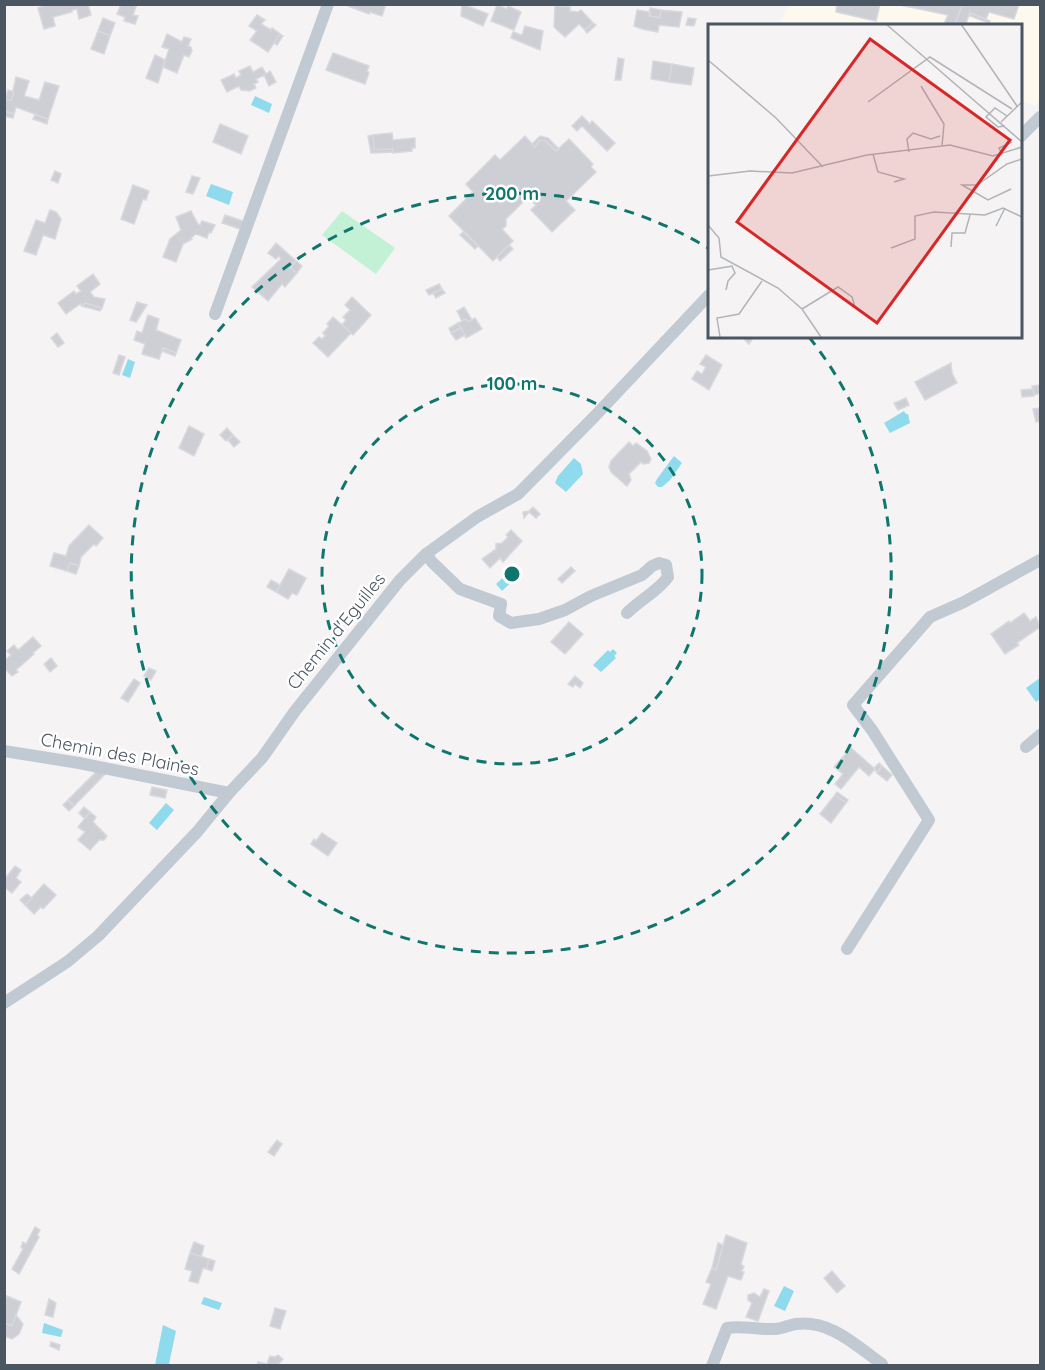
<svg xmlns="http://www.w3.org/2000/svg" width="1045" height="1370" font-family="Quicksand,sans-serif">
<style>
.commercial{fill:#fdf9ef}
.green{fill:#c3f1d5}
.water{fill:#90daee}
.building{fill:#cdcfd5;stroke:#d7d9de;stroke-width:1.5}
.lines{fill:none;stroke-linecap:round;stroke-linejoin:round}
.minor{stroke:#c1cad2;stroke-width:12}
.ring{fill:none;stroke:#0f766e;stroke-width:3;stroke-dasharray:10 8}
.labels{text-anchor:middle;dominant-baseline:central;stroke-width:5;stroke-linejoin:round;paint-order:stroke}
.street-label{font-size:18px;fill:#4a5661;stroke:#fff}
.inset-road{fill:none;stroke:#b1b4b9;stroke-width:1.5}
.view{fill:#d62828;fill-opacity:0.15;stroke:#d62828;stroke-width:3}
.inset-edge{fill:none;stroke:#4a5661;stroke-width:3}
.centre{fill:#0f766e;stroke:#fff;stroke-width:3}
.ring-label{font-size:18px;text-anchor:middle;font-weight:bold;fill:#0f766e;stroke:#fff;stroke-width:5;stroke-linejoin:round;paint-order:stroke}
</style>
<rect width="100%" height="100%" fill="#f5f3f3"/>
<!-- commercial -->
<polygon class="commercial" points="789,5 1040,5 1040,98 1036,106 1020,100 1020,26 780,24"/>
<!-- green -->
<polygon class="green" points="342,211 395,248 376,274 322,235"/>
<!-- water -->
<g class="water">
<polygon points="255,96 272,104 269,113 251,105"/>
<polygon points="211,184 233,192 229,205 206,196"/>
<polygon points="128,359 135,362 130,378 122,375"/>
<polygon points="904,411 906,414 908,414 910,423 890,433 884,423"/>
<polygon points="674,456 682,463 670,480 662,487 658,487 655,483 657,479"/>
<polygon points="574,458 581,464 583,474 566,492 555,483 558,476"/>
<polygon points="510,571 516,578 502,591 496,584"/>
<polygon points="613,649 617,653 614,656 616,658 601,672 593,665 608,650 610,652"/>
<polygon points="1040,678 1040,691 1039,693 1040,699 1036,702 1026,688"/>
<polygon points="166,803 174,810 157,830 149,823"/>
<polygon points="784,1286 794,1291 785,1311 774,1306"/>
<polygon points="204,1297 222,1303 219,1310 201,1304"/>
<polygon points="44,1323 63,1330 61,1337 42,1333"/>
<polygon points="163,1325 176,1331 169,1364 155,1365"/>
</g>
<!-- building -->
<g class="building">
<polygon points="88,4 91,15 79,19 77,9 72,10 72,12 53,17 55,26 44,29 38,8 50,4"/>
<polygon points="121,4 137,4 133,15 138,16 135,24 124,21 125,17 117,14"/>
<polygon points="349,4 386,4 382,16 370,12 369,14 348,6"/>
<polygon points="462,4 488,14 483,26 461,16"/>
<polygon points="837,4 880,4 876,21 836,12"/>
<polygon points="895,4 963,4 954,26 943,26 948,15"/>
<polygon points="963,4 1019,4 1014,19 989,12 986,19 970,13 965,26 954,26"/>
<polygon points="497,5 507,9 508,6 521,12 514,30 491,21"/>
<polygon points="555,6 570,7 570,11 578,12 581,10 593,23 585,30 579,24 565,37 554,27"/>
<polygon points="650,8 661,10 660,18 649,16"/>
<polygon points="637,10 650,12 649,16 660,18 661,10 682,12 679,27 659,25 658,32 642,29 634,26"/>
<polygon points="970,13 990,21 989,23 970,16"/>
<polygon points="257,15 265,20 261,24 271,30 272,28 280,34 268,52 250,40 257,31 249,26"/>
<polygon points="103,18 115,23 110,36 98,31"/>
<polygon points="688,18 696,19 694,26 686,25"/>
<polygon points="593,23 596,25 587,33 585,30"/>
<polygon points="525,26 543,31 540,50 511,38 513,32 522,35"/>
<polygon points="98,31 110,36 104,54 91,49"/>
<polygon points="167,34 182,42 184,37 191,39 188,46 191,47 192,51 189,57 184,55 177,73 163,67 169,49 162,47"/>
<polygon points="280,34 283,36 277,45 274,43"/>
<polygon points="333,53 369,66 367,71 369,73 365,84 326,70"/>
<polygon points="155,55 165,60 158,83 146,78"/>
<polygon points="618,58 624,59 621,80 615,80"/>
<polygon points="653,61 672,64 669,82 651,79"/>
<polygon points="672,64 694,68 691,85 669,82"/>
<polygon points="250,66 253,72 262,67 266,74 270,71 276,82 269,86 264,75 256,79 258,82 254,84 256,88 250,91 241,90 239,86 227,92 221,80 234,74 236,78 241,75 239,71"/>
<polygon points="16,77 29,81 24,96 39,100 45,82 59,86 48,119 16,107 14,114 4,111 5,99 11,100"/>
<polygon points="8,90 14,92 11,100 5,99"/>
<polygon points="4,111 14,114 13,118 4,116"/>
<polygon points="35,115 48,119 47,124 33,119"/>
<polygon points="582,116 590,124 592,121 615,143 607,151 582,126 577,131 572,126"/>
<polygon points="220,124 248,136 241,154 213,142"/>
<polygon points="392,133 393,140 415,138 415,148 412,148 412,151 393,153 393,149 374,150 373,135"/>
<polygon points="373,135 374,150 393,149 393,152 371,153 368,136"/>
<polygon points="525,136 535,147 540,140 546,141 556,151 569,139 593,164 591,167 596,172 566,201 575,210 552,232 531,210 536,205 528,197 506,219 506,226 502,229 513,241 493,261 449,216 473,192 466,184 495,155 500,160"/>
<polygon points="540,136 548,138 559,149 556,151 546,141 540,140 535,147 532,144"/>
<polygon points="55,171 61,174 58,183 51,180"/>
<polygon points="192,176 200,178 193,194 186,192"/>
<polygon points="133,185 149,191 146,200 143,199 134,224 121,219"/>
<polygon points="50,210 56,212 61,219 55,239 43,235 36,255 24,251 36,220 45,223"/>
<polygon points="191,211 198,224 200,225 202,221 215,225 211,233 209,232 207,238 196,234 191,238 192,239 183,244 176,262 163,257 170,239 181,230 176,217"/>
<polygon points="225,215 243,221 240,229 222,223"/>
<polygon points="463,232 478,246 475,249 460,235"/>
<polygon points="276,243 296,261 290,268 297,273 285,287 282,284 268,301 252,287 281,259 279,256 276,259 268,253"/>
<polygon points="509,245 513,249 500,261 497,257"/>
<polygon points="296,261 302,266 297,273 290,268"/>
<polygon points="93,274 100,284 90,292 94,297 105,299 102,308 85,303 82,306 80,304 66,314 58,303 74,291 76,294 81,291 77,286"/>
<polygon points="439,284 442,289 429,295 426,290"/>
<polygon points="442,289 445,293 436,298 433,293"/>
<polygon points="352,297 371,315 353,335 342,325 346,320 343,317 350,310 345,305"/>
<polygon points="137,302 147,305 136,322 130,320"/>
<polygon points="85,303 102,308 100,311 82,306"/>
<polygon points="464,307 472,320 468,322 466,319 462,321 457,311"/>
<polygon points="148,315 159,319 156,330 181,340 176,353 163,348 159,359 142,354 145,344 134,340 137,331 142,333"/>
<polygon points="333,317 351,333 328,357 313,343 319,337 322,339 325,336 323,333 329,326 327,324"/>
<polygon points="475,318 482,329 466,338 458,323 466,319 468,322"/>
<polygon points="458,323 461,328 451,333 449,328"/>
<polygon points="461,328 465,335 456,340 451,333"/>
<polygon points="57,333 64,343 58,347 51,338"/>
<polygon points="741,336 754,336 749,344"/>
<polygon points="163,348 176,353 175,356 162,351"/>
<polygon points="119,355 125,357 119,375 113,373"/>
<polygon points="706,355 722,365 709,390 692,379 697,371 702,374 706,367 700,364"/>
<polygon points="951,363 952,373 957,383 925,400 915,382"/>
<polygon points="1040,385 1040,393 1034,395 1032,386"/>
<polygon points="1033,389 1034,396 1022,397 1021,390"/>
<polygon points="906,398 909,405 898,410 894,403"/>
<polygon points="1040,408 1040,421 1036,422 1033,409"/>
<polygon points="189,426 204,434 194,456 179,448"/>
<polygon points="227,428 233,435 226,441 220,435"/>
<polygon points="233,435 240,442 234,447 228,440"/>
<polygon points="629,442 633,446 636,443 647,451 651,459 649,463 643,464 641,462 629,474 631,480 627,486 611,472 609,467 611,461"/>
<polygon points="533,507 540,514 536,518 529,512 524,518 523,512 529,511"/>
<polygon points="89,525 103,538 96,546 94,544 81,557 79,566 70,563 67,571 50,566 54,553 66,556 69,546"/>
<polygon points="511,530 522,541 503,562 500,558 490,568 482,559 496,549 496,544 502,543 508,537 506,535"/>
<polygon points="70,563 79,566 76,574 67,571"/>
<polygon points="571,567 575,571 562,583 558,579"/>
<polygon points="289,569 306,578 297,595 292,593 288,599 276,592"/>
<polygon points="271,580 280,585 276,592 267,587"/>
<polygon points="1024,613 1030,621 1036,617 1040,627 1017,643 1019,645 1005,654 991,634 1009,621 1010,623"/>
<polygon points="569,622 583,634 565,654 551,642"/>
<polygon points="33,637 41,646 33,653 34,654 16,670 18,672 12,676 4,668 4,661 11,655 7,651 14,645 18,650"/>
<polygon points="51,658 57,666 50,672 44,664"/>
<polygon points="149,668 156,671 151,680 144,676"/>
<polygon points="575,676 583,683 580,688 575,684 573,687 568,684"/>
<polygon points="134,679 140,683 128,702 121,698"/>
<polygon points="851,748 875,769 869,776 859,767 841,789 835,784 843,774 834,767"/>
<polygon points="879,763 882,766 877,773 874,768"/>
<polygon points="882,766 892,775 887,781 877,773"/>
<polygon points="96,772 106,773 74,806 68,800"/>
<polygon points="152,787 167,790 165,798 150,795"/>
<polygon points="837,792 848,800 846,803 835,795"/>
<polygon points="835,795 846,803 831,823 820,814"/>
<polygon points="68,800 74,806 69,811 63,805"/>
<polygon points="84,807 90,812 85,819 79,813"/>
<polygon points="90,812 96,817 93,822 107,836 104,840 99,840 90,850 78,840 85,832 78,827"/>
<polygon points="322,833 337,843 328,856 311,844 314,839 316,841"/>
<polygon points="15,866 21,870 16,878 21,882 12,893 4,887 4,880"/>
<polygon points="44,884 56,895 43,909 41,907 34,914 25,905"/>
<polygon points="27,894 32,898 25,905 20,900"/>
<polygon points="277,1140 282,1144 274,1156 268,1152"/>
<polygon points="35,1227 40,1230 37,1235 39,1237 19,1274 12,1269 23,1249 21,1247 23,1242 26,1244"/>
<polygon points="726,1235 747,1243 741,1264 744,1267 741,1271 744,1272 741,1280 728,1276 716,1309 703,1304 711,1284 706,1282 712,1268 716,1270"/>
<polygon points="194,1242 204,1246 201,1257 190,1253"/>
<polygon points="718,1243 723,1245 716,1270 712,1268"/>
<polygon points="190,1253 209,1259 207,1269 203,1268 198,1283 189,1281 192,1271 185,1269"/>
<polygon points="209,1259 215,1261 212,1271 207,1269"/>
<polygon points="832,1271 845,1286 837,1293 824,1278"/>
<polygon points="764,1289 769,1291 758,1321 746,1317 752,1303 748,1300 748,1295 754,1293 760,1297"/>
<polygon points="7,1296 21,1302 12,1326 4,1323 4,1302"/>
<polygon points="49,1299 56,1303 53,1317 45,1315"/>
<polygon points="275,1308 286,1311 280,1329 270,1326"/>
<polygon points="16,1315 23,1324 19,1334 12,1339 4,1336 4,1323 12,1326"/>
<polygon points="51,1342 60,1345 59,1350 50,1346"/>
<polygon points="278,1355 283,1359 277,1366 257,1366 258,1362 267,1364 270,1356 275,1357"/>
</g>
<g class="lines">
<!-- minor -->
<g class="minor">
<polyline points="1020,137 1040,117"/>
<polyline points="215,314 328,4"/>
<path d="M426 554 432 562 460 589 501 604 499 616 511 623 539 619 565 610 591 596 642 575 652 566 659 563 666 565 668 577C658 591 640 600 627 613"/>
<polyline points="1026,747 1040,735"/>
<polyline points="4,751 79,763 229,793"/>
<polyline points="847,949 929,820 872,730 853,705 930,617 964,602 1040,560"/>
<polyline points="4,1003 67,962 98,936 197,832 229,793 262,758 295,711 400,580 426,554 477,517 518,494 594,417 709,295"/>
<path d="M712 1366 727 1328C742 1325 758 1330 774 1329 782 1329 788 1325 796 1324 831 1320 855 1345 882 1364"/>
</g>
</g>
<!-- distance rings -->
<g class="ring">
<circle cx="512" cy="574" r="190"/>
<path d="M809 337A380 380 0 1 1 708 248"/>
</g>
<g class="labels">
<!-- street labels -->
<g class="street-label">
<text transform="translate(336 631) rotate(-51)">Chemin d'Eguilles</text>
<text transform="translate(120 754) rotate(11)">Chemin des Plaines</text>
</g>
</g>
<!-- overview -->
<g transform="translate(708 24)">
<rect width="314" height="314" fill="#f5f3f3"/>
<path class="inset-road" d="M178 0 314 118M253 0 309 82M0 36 68 94 115 143M213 62 236 100 234 122M160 78 222 33 304 85M293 98 314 78M297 102 290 103 278 93 287 84 299 92M201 128 199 115 205 109 223 115 232 112M165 130 170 148 196 155 186 158M294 130 291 124 304 118M0 152 42 147 84 149 159 131 242 121 285 132 314 123M303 165 280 176 254 161H269L299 140 314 135M0 201 11 214 13 233 70 264 94 285 113 313M288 202 297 184M243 223 244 209H257L262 191M183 224 207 215V192L226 188 277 191 295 184 314 193M0 246 25 242M18 266 20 257 27 249 24 242M94 285 130 263 144 273 147 283M12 313 9 294 31 290 54 257"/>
<path class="view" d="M162 15 302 116 169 299 29 198Z"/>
<rect width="314" height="314" class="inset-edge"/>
</g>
<circle cx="512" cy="574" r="9" class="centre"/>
<g class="ring-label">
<text x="512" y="200">200 m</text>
<text x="512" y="390">100 m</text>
</g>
<!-- border -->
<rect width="1045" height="1370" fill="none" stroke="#4a5661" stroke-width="12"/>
</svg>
